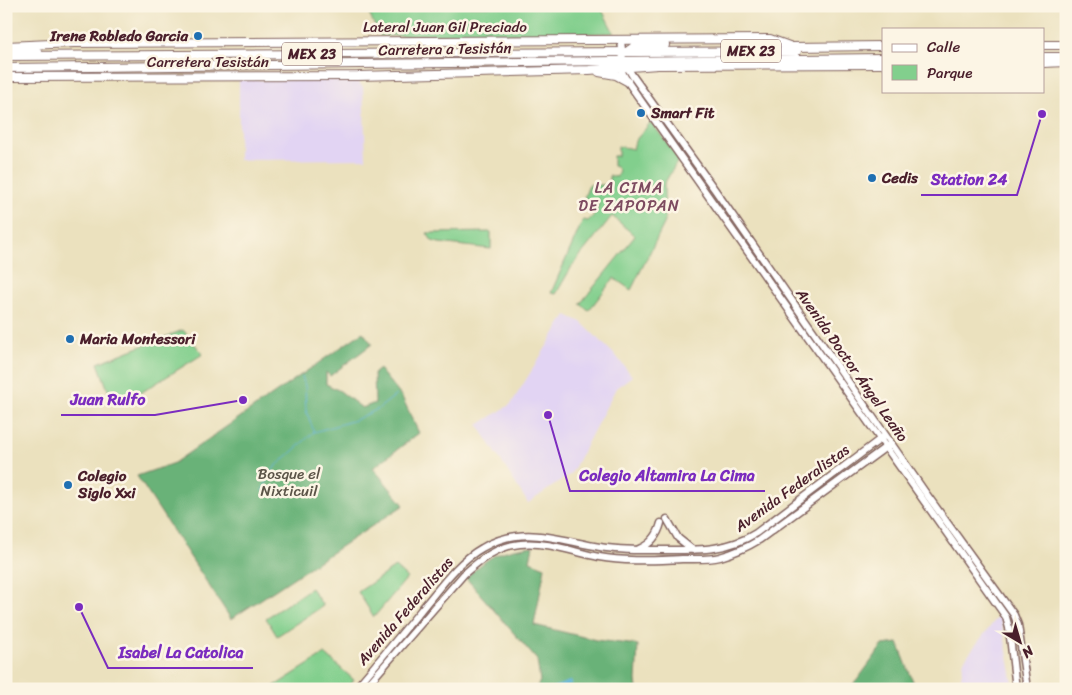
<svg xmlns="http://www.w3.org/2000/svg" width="1072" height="695" font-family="Sriracha,sans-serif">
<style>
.built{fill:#e2d4f3}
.green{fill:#82cf8d;stroke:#66775c}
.forest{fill:#69b278;stroke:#5a6852}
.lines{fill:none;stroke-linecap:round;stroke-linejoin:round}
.stream{stroke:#59afd5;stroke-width:1}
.canal{stroke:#59afd5;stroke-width:4.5}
.minor-casing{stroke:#82635e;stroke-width:9}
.major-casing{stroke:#82635e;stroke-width:10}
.minor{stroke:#fff;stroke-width:6}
.major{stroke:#fff;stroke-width:8}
.poi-dot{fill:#1f6fb2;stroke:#fcf5e5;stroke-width:2}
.labels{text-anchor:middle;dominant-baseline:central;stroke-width:5;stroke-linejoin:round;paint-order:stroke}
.shield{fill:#fcf5e5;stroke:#7f5f63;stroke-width:1}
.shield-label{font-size:14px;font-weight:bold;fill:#4a1f2b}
.street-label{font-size:15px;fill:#4a1f2b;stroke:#fcf5e5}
.poi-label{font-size:15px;font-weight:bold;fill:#4a1f2b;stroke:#fcf5e5;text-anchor:start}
.park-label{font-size:15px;fill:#5b5448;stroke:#fcf5e5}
.neighbourhood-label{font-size:16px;letter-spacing:1px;fill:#7d4b60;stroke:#fcf5e5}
.leader{fill:none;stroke:#7b2cbf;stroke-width:2}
.callout-dot{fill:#7b2cbf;stroke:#fcf5e5;stroke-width:2}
.callout-label{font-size:16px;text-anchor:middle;font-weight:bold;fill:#7b2cbf;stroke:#fcf5e5;stroke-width:5;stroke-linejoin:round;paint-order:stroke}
</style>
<rect width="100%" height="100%" fill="#fcf5e5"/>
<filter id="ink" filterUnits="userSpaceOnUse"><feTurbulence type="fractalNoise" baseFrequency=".02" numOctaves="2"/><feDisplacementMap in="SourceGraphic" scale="10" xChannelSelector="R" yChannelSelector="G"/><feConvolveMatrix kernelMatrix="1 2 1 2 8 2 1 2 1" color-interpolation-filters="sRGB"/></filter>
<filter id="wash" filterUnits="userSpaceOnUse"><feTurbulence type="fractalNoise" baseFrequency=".0096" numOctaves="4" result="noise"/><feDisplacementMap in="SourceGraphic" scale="20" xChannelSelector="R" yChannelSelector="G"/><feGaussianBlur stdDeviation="1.12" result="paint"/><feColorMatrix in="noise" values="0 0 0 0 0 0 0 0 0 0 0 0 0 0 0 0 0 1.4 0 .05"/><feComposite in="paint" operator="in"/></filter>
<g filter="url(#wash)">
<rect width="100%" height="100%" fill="#ebe1be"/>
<!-- built -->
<g class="built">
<polygon points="355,79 363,87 366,159 239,160 239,80"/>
<polygon points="566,315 581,322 617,357 632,376 616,388 571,474 528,503 478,425 511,404"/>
<polygon points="1000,614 1014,689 959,689 964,660"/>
</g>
<!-- green -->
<g class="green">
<polygon points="365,6 600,6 614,33 380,36"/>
<polygon points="651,122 679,159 664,184 665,222 631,290 614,278 589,310 580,304 635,236 612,216 572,266 556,294 551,293 583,220 588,221 594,215 599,204 584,198 589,185 609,185 609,176 617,177 619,170 616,167 613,166 613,156 618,156 618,146 633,149 635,141"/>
<polygon points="491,232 491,249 439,243 432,241 427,233"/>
<polygon points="183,330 203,354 134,397 111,398 98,363"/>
<polygon points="395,567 407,578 374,617 358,592"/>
<polygon points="311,588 323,606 277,636 266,618"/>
<polygon points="325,654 354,680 347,689 274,689 273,687"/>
</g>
<!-- forest -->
<g class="forest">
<polygon points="363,332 372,344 330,376 326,372 326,384 340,391 362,408 375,403 374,373 379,369 402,397 419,433 373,468 404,505 231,619 137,476 174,463"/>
<path d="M533 546 530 561 545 567 534 625 596 640 638 645 636 680 637 689H536L540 681 537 660 466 578C490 555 500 550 533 546Z"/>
<polygon points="898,643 916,689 849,689 858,679 883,645"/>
</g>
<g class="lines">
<!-- stream -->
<g class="stream">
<polyline points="302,376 305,386 306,410 314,432"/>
<polyline points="262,491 274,468 314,432 355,420 378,409 396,395"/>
</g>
<!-- canal -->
<polyline class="canal" points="554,689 570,683"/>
</g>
</g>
<g filter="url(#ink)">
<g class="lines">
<defs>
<g id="minor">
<polyline points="621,40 623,60 632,75 715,190 925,492 1014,615 1018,625 1027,689"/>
<polyline points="620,63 622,72 627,81 1006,617 1009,628 1016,689"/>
<polyline points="667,519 678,538 693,550"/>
<path d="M639 549C651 544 658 535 661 523"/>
<path d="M355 689C377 663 399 637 421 610 439 589 457 562 482 548 522 524 558 540 600 547 622 551 643 550 664 550 697 550 728 551 756 533L883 437"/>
<path d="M364 689 464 574C481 559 498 546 520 544 546 541 574 552 599 557 626 562 655 560 682 559 695 559 708 560 720 557 734 553 746 548 759 540L890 444"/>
</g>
<g id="major">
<polyline points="1043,45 1066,45"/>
<polyline points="6,46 74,43 770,39 792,47 883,46"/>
<polyline points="12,48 38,52"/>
<polyline points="628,51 635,46 665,45"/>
<polyline points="6,56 797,51"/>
<polyline points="1043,57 1066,57"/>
<polyline points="1043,63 1066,62"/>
<polyline points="6,68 883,58"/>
<polyline points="599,72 616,75 627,81"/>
<polyline points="6,77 358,76 589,70 658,65 883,64"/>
</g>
</defs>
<!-- minor casing -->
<use href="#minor" class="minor-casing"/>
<!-- major casing -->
<use href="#major" class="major-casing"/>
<!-- minor -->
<use href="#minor" class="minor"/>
<!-- major -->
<use href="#major" class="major"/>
</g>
</g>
<!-- markers -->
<g class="poi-dot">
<circle cx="198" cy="36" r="5"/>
<circle cx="641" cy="113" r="5"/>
<circle cx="872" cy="178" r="5"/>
<circle cx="70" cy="339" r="5"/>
<circle cx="68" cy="485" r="5"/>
</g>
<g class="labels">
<!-- shield labels -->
<g class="shield">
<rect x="721" y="39.5" width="60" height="23" rx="4"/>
<rect x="282" y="42.5" width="60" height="23" rx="4"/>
</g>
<g class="shield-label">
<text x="751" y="51">MEX 23</text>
<text x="312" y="54">MEX 23</text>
</g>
<!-- street labels -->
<g class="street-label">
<text x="445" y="27">Lateral Juan Gil Preciado</text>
<text transform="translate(445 49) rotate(-1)">Carretera a Tesistán</text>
<text x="208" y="62">Carretera Tesistán</text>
<text transform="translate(852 365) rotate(55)">Avenida Doctor Ángel Leaño</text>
<text transform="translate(792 488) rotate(-36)">Avenida Federalistas</text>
<text transform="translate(405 611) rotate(-49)">Avenida Federalistas</text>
</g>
<!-- poi labels -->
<g class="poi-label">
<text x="188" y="36" text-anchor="end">Irene Robledo Garcia</text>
<text x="651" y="113">Smart Fit</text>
<text x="882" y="178">Cedis</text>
<text x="80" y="339">Maria Montessori</text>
<text x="78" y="476">Colegio<tspan x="78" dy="17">Siglo Xxi</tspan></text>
</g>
<!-- park labels -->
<g class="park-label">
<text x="289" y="474">Bosque el<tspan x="289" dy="17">Nixticuil</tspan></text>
</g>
<!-- neighbourhood labels -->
<g class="neighbourhood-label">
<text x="629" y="187">LA CIMA<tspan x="629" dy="18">DE ZAPOPAN</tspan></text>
</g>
</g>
<!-- callouts -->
<path class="leader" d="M1042 114L1017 195H921M243 400L155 415H61M548 415L570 491H765M79 607L108 668H253"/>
<g class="callout-dot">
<circle cx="1042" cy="114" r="5"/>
<circle cx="243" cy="400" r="5"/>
<circle cx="548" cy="415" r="5"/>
<circle cx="79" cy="607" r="5"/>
</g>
<g class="callout-label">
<text x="969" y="185">Station 24</text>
<text x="108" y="405">Juan Rulfo</text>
<text x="667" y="481">Colegio Altamira La Cima</text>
<text x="181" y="658">Isabel La Catolica</text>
</g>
<!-- margin -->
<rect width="1072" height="695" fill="none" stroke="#fcf5e5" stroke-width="25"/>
<!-- legend -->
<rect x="882" y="28" width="162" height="65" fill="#fcf5e5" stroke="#b59f9b"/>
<rect x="892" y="44" width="25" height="8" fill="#ffffff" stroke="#b59f9b"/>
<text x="927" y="52" font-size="15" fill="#4a1f2b">Calle</text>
<rect x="892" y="65" width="25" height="15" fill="#82cf8d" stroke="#b59f9b"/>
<text x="927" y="78" font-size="15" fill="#4a1f2b">Parque</text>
<!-- north arrow -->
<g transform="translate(1020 642) rotate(142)" stroke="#fcf5e5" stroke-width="4" paint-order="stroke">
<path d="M0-4L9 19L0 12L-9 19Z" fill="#4a1f2b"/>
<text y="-8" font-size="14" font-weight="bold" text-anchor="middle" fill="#4a1f2b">N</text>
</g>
</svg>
